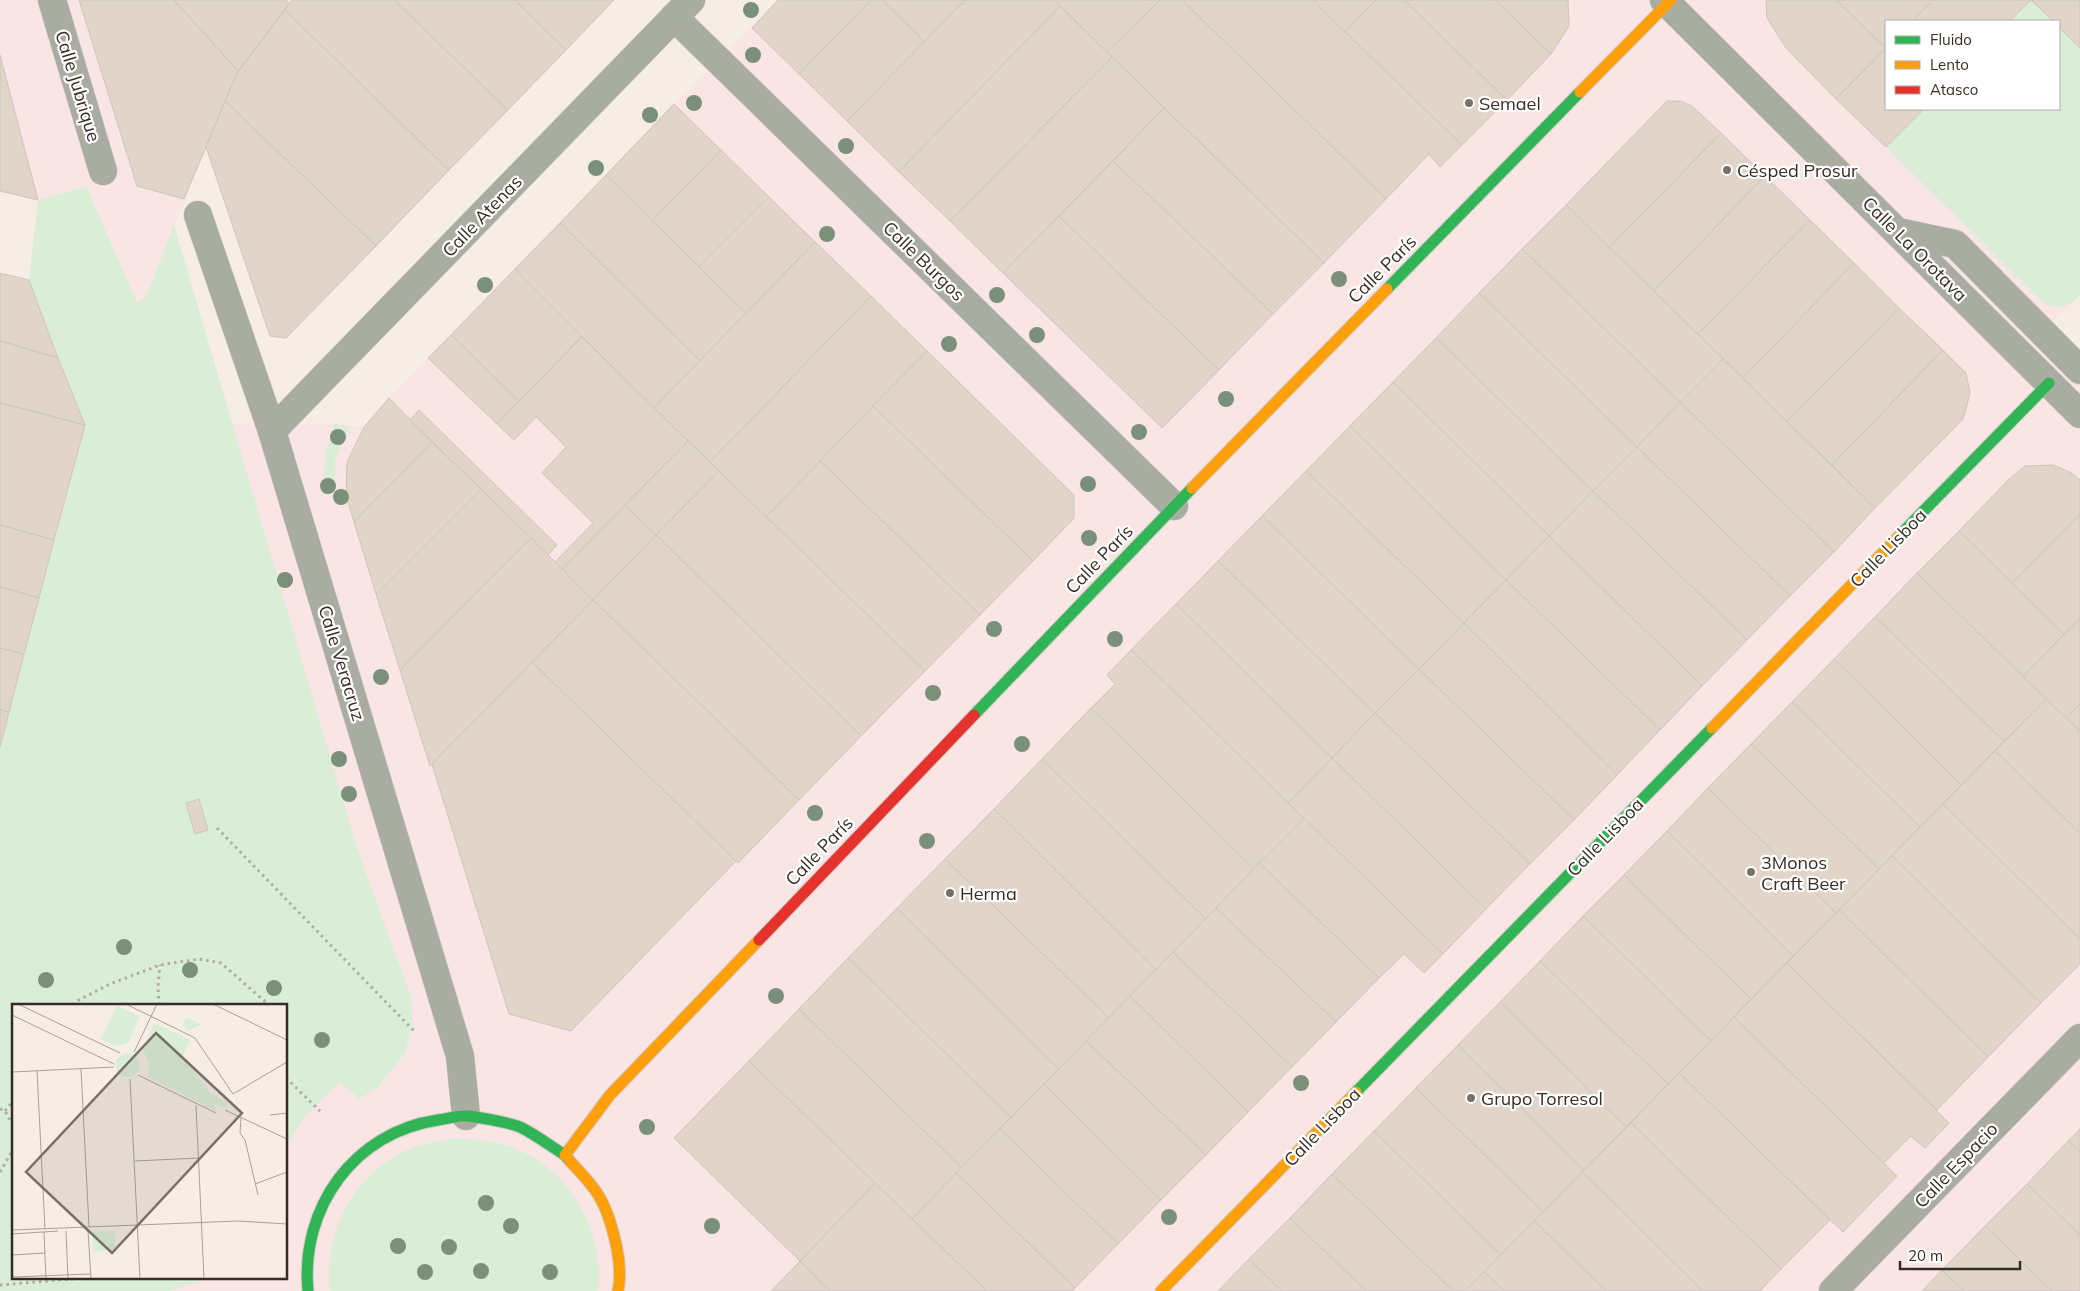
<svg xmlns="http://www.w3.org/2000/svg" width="2080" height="1291" font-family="Mulish,sans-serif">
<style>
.industrial{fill:#f8e5e4;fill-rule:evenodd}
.green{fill:#daeed7}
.building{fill:#e1d4c9;stroke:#cec5be}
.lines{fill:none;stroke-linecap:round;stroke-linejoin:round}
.street-casing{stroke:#d2cac4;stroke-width:29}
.fast-casing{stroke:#d2cac4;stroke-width:13}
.slow-casing{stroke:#d2cac4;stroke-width:13}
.jam-casing{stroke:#d2cac4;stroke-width:13}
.path{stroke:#adada4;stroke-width:3;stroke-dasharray:2.5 4;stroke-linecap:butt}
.street{stroke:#a9aca1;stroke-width:28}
.fast{stroke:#30b455;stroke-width:11}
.slow{stroke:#ff9f0a;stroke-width:11}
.jam{stroke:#e5322d;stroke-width:11}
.tree{fill:#7a907a}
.poi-dot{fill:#797067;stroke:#fff;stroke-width:2}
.labels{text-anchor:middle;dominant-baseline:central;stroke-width:4.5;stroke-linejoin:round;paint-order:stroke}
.street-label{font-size:18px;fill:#362c23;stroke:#fff}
.poi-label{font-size:18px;fill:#362c23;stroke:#fff;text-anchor:start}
.inset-road{fill:none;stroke:#a9a097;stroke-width:1}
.view{fill:#797067;fill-opacity:0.15;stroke:#797067;stroke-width:2.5}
.inset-edge{fill:none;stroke:#362c23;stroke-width:2.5}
</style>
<rect width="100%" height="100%" fill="#f6ede5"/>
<!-- industrial -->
<g class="industrial">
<polygon points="0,0 614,0 286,338 270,336 206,147 146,297 137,302 86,186 38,200 0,191"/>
<path d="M778 0H2080V295L2034 339 2080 384V1291H0V273L29 280 85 425 335 424 364 427 389 398 674 104ZM1886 21H2059V109H1886ZM14 1005H286V1277H14Z"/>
</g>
<!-- green -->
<g class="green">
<polygon points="2031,0 2053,21 2010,21"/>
<path d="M2059 27 2080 48V295C2068 307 2061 309 2044 304L1886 147 1924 109H2059Z"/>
<polygon points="86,186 137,302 146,297 174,225 356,845 411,997 413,1022 405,1053 378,1087 359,1099 340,1082 307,1114 286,1145 286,1005 14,1005 14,1277 213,1277 169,1291 0,1291 0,747 85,425 29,280 38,200"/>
<polygon points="335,424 350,427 335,460 335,493 323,495 325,454"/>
<path d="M458 1138C476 1139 493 1141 511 1147 569 1167 605 1231 598 1291H330C324 1234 352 1175 405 1151 422 1143 440 1141 458 1138Z"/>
</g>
<!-- building -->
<g class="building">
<polygon points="79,0 174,0 238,71 184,199 137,186"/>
<polygon points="174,0 286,0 289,4 238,71"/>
<polygon points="292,0 394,0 508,110 449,170 285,10"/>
<polygon points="394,0 515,0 566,50 508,110"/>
<polygon points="515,0 614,0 566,50"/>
<polygon points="778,0 871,0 799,74 752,28"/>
<polygon points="871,0 882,0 925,42 847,121 799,74"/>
<polygon points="882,0 965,0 925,42"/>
<polygon points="965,0 1054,0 1060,6 899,172 847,121"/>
<polygon points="1054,0 1160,0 1107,52"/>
<polygon points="1160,0 1182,0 1386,199 1324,263 1107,52"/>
<polygon points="1182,0 1313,0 1462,145 1440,167 1429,154 1386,199"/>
<polygon points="1313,0 1376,0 1345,32"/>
<polygon points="1376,0 1404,0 1507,100 1462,145 1345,32"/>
<polygon points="1404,0 1495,0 1551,54 1507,100"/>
<polygon points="1495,0 1568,0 1569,26 1551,54"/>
<polygon points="1766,0 1836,0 1886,48 1836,99 1786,48 1767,18"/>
<polygon points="1836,0 1933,0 1912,21 1886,21 1886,48"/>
<polygon points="1933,0 2031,0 2010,21 1912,21"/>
<polygon points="2031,0 2080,0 2080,48 2059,27 2059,21 2053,21"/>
<polygon points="1060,6 1112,57 950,221 899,172"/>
<polygon points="285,10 449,170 376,246 225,101 237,73"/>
<polygon points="1886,48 1886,109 1924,109 1886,147 1836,99"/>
<polygon points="0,55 38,200 0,191"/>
<polygon points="1112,57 1164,108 1003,273 950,221"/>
<polygon points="225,101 376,246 286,338 270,336 206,147"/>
<polygon points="1667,101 1680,101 1692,106 1721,133 1609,248 1566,205"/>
<polygon points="674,104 721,150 652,221 606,175"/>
<polygon points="1164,108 1324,263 1273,314 1113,161"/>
<polygon points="1721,133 1765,176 1654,291 1609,248"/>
<polygon points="721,150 769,197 699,267 652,221"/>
<polygon points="1113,161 1273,314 1219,370 1059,216"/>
<polygon points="606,175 746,313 700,361 560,223"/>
<polygon points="1765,176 1810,220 1698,334 1654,291"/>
<polygon points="769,197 815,242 746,313 699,267"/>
<polygon points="1566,205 1723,359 1680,402 1522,249"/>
<polygon points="1059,216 1219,370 1162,428 1003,273"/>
<polygon points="1810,220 1854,263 1743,378 1698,334"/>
<polygon points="560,223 700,361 654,408 515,269"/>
<polygon points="815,242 871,296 710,462 654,408"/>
<polygon points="1522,249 1680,402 1637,447 1479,293"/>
<polygon points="1854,263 1899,308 1787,422 1743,378"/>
<polygon points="515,269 582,336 519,401 451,335"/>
<polygon points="0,273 29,280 58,358 0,341"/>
<polygon points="1479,293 1637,447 1593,491 1436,338"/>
<polygon points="871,296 927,351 766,517 710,462"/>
<polygon points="1899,308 1943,350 1832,465 1787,422"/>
<polygon points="451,335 519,401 497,424 428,358"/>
<polygon points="582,337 688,441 562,569 555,562 593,523 542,473 566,447 536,417 514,440 497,424"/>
<polygon points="1436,338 1593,491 1549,536 1393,382"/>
<polygon points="0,341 58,358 85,425 0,403"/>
<polygon points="1943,350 1966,373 1970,393 1965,413 1962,420 1875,508 1832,465"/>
<polygon points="927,351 1074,495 1074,518 1033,561 873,406"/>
<polygon points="1723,359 1875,508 1834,552 1680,402"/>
<polygon points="1393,382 1549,536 1506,580 1350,426"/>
<polygon points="389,398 432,442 354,522 346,496 347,462 364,427"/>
<polygon points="1680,402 1834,552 1790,596 1637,447"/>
<polygon points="0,403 85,425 54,540 0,525"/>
<polygon points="873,406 1033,561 980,615 820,461"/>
<polygon points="419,410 557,545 548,555 410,420"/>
<polygon points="1350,426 1506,580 1464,623 1306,471"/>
<polygon points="688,441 719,471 656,535 625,505"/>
<polygon points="432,442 481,489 376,594 354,522"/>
<polygon points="1637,447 1790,596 1747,640 1593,491"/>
<polygon points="820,461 980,615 925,671 766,517"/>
<polygon points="2053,465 2072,473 2080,480 2080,514 2012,583 1959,531 2010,478 2025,466"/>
<polygon points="719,471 925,671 861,736 656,535"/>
<polygon points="1306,471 1464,623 1419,669 1262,516"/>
<polygon points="481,489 531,538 400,670 376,594"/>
<polygon points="1593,491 1747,640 1702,686 1549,536"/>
<polygon points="625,505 656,535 593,600 562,569"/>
<polygon points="2080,514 2080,618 2064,634 2012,583"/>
<polygon points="1262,516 1419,669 1375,713 1218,561"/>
<polygon points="0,525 54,540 39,598 0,587"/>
<polygon points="1959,531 2064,634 2023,677 1917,573"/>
<polygon points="656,535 861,736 799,800 593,600"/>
<polygon points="1549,536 1702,686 1660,730 1506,580"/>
<polygon points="531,538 593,600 430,766 400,670"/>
<polygon points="1218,561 1375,713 1332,758 1176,604"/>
<polygon points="1917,573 2046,699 2004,741 1875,617"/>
<polygon points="1506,580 1660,730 1617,775 1464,623"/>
<polygon points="0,587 39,598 24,654 0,648"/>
<polygon points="593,600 799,800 738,863 532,662"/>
<polygon points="1176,604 1332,758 1288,803 1131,650"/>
<polygon points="1875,617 2004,741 1961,785 1834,659"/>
<polygon points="2080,618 2080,704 2066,718 2023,677"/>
<polygon points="1464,623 1617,775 1574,820 1419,669"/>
<polygon points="0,648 24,654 9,712 0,710"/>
<polygon points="1131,650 1304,818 1254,869 1091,708 1115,684 1107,675"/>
<polygon points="1834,659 1961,785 1920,827 1792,702"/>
<polygon points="532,662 736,861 571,1031 509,1014 432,764"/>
<polygon points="1419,669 1574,820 1530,864 1375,713"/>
<polygon points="2046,699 2080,731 2080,833 1995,751"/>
<polygon points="1792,702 1920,827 1879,869 1751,744"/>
<polygon points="2080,704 2080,731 2066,718"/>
<polygon points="1091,708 1254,869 1206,919 1042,759"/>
<polygon points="0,710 9,712 0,747"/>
<polygon points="1375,713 1530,864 1486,909 1332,758"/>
<polygon points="1751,744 1879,869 1836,913 1708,788"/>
<polygon points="1995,751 2080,833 2080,939 1943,804"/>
<polygon points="1332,758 1486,909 1443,954 1288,803"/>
<polygon points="1042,759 1206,919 1156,970 994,809"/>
<polygon points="1708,788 1836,913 1793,956 1667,831"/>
<polygon points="199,799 208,830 195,834 186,803"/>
<polygon points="1943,804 2080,939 2080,964 2041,1003 1892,856"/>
<polygon points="994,809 1156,970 1109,1018 945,859"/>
<polygon points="1304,818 1443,954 1424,973 1404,954 1379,978 1259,863"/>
<polygon points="1667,831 1793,956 1751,999 1624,875"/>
<polygon points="1892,856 2041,1003 1988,1057 1839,910"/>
<polygon points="945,859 1109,1018 1059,1069 897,908"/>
<polygon points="1259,863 1379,978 1336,1022 1216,908"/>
<polygon points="1624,875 1751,999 1711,1041 1583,916"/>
<polygon points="897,908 1059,1069 1011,1117 848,958"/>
<polygon points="1216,908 1336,1022 1292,1067 1173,952"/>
<polygon points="1839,910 1988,1057 1937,1110 1787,963"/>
<polygon points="1583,916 1711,1041 1668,1084 1540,961"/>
<polygon points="1173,952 1292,1067 1248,1112 1130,996"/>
<polygon points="848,958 1011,1117 962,1168 799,1009"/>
<polygon points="1540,961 1668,1084 1626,1127 1500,1002"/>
<polygon points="1787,963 1949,1123 1925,1148 1911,1136 1884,1163 1734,1017"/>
<polygon points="1130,996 1248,1112 1206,1155 1086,1041"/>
<polygon points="1500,1002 1626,1127 1584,1170 1458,1045"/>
<polygon points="799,1009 962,1168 912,1219 749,1061"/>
<polygon points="1734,1017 1897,1176 1843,1232 1679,1073"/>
<polygon points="1086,1041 1206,1155 1161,1200 1044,1084"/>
<polygon points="1458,1045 1584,1170 1543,1212 1416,1088"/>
<polygon points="749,1061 875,1183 800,1261 674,1138"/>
<polygon points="1679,1073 1830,1220 1781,1269 1631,1123"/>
<polygon points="1044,1084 1161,1200 1118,1244 1000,1129"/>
<polygon points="1416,1088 1543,1212 1501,1255 1374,1131"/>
<polygon points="1631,1123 1781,1269 1760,1291 1703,1291 1582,1172"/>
<polygon points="1000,1129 1118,1244 1075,1288 956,1173"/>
<polygon points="2080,1129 2080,1152 2068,1141"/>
<polygon points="1374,1131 1501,1255 1465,1291 1453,1291 1332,1174"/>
<polygon points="2068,1141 2080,1152 2080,1235 2027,1184"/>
<polygon points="1582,1172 1703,1291 1606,1291 1534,1221"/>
<polygon points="956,1173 1053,1267 1075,1288 1072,1291 987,1291 912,1219"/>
<polygon points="1332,1174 1453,1291 1366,1291 1290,1218"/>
<polygon points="875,1183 912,1219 987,1291 830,1291 823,1285 800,1261"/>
<polygon points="2027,1184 2080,1235 2080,1291 2052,1291 1985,1226"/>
<polygon points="1290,1218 1366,1291 1282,1291 1249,1259"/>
<polygon points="1534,1221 1606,1291 1504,1291 1484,1272"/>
<polygon points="1985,1226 2052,1291 1964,1291 1942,1270"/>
<polygon points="1249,1259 1282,1291 1218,1291"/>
<polygon points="800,1261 823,1285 830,1291 771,1291"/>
<polygon points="1942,1270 1964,1291 1922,1291"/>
<polygon points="1484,1272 1504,1291 1465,1291"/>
</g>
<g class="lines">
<defs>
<g id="street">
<polyline points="52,0 103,171"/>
<polyline points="1664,0 2080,414"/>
<polyline points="674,17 1174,506"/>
<polyline points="198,215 272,431 460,1056 466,1116"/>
<polyline points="1898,232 1955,244 2080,370"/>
<polyline points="272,431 691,0"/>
<polyline points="1833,1291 2080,1038"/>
</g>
<g id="fast">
<polyline points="1387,289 1580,92"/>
<polyline points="1900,535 2049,383"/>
<polyline points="974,715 1192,488"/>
<polyline points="1356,1092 1712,728"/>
<path d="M308 1291C300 1208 354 1132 438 1120 447 1119 459 1115 468 1116 482 1118 507 1122 520 1127 535 1134 550 1146 565 1155L569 1160"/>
</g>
<g id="slow">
<polyline points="1580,92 1671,0"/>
<polyline points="1192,488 1387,289"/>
<polyline points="1712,728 1900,535"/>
<polyline points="565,1155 610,1095 759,940"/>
<path d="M569 1160C578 1170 587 1179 595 1190 611 1212 624 1264 618 1291"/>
<polyline points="1161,1291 1356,1092"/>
</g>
<polyline id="jam" points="759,940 974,715"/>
</defs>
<!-- street casing -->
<use href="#street" class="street-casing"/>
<!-- fast casing -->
<use href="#fast" class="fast-casing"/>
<!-- slow casing -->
<use href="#slow" class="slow-casing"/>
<!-- jam casing -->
<use href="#jam" class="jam-casing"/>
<!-- path -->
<g class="path">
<polyline points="217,828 415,1032"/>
<polyline points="73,1005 77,1001 110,984 160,965 199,959 221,963 269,1005"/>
<polyline points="159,1005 158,987 160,965"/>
<polyline points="286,1078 320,1111"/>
<polyline points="0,1109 5,1111 14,1127"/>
<polyline points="5,1111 14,1100"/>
<polyline points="0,1172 14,1148"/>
<polyline points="0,1285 94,1277"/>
</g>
<!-- street -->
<use href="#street" class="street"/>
<!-- fast -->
<use href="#fast" class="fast"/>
<!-- slow -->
<use href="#slow" class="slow"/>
<!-- jam -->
<use href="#jam" class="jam"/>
</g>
<!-- trees -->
<g class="tree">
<circle cx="751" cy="10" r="8"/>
<circle cx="753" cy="55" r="8"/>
<circle cx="694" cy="103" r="8"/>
<circle cx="650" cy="115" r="8"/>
<circle cx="846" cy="146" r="8"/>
<circle cx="596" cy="168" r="8"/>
<circle cx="827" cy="234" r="8"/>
<circle cx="1339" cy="279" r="8"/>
<circle cx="485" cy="285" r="8"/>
<circle cx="997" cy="295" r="8"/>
<circle cx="1037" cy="335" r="8"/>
<circle cx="949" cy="344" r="8"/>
<circle cx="1226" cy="399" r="8"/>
<circle cx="1139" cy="432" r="8"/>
<circle cx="338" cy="437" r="8"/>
<circle cx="1088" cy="484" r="8"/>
<circle cx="328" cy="486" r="8"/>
<circle cx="341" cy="497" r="8"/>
<circle cx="1089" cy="538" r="8"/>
<circle cx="285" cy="580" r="8"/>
<circle cx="994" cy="629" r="8"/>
<circle cx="1115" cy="639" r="8"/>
<circle cx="381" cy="677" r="8"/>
<circle cx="933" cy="693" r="8"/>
<circle cx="1022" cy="744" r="8"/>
<circle cx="339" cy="759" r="8"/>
<circle cx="349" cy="794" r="8"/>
<circle cx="815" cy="813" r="8"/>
<circle cx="927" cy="841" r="8"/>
<circle cx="124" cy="947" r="8"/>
<circle cx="190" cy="970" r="8"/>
<circle cx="46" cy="980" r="8"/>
<circle cx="274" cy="988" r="8"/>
<circle cx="776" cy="996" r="8"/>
<circle cx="322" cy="1040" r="8"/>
<circle cx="1301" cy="1083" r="8"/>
<circle cx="647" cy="1127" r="8"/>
<circle cx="486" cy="1203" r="8"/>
<circle cx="1169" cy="1217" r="8"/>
<circle cx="511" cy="1226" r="8"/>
<circle cx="712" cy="1226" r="8"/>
<circle cx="398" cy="1246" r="8"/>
<circle cx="449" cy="1247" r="8"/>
<circle cx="481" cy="1271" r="8"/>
<circle cx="425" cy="1272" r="8"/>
<circle cx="550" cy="1272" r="8"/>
</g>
<!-- markers -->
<g class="poi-dot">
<circle cx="1469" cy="103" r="5"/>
<circle cx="1727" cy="170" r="5"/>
<circle cx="1751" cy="872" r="5"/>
<circle cx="950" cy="893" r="5"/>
<circle cx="1471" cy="1098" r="5"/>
</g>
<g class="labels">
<!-- street labels -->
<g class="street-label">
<text transform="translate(78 86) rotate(73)">Calle Jubrique</text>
<text transform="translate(482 216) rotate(-46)">Calle Atenas</text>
<text transform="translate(1915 249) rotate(45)">Calle La Orotava</text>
<text transform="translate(924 261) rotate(44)">Calle Burgos</text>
<text transform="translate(1382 269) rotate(-45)">Calle París</text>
<text transform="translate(1888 548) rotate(-46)">Calle Lisboa</text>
<text transform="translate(1099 559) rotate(-46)">Calle París</text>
<text transform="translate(342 663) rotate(73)">Calle Veracruz</text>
<text transform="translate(1605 837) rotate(-46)">Calle Lisboa</text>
<text transform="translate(819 851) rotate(-46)">Calle París</text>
<text transform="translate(1322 1127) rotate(-46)">Calle Lisboa</text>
<text transform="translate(1956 1165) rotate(-46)">Calle Espacio</text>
</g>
<!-- poi labels -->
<g class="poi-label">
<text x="1479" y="103">Semael</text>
<text x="1737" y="170">Césped Prosur</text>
<text x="1761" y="862">3Monos<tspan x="1761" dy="21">Craft Beer</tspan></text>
<text x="960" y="893">Herma</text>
<text x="1481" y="1098">Grupo Torresol</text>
</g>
</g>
<!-- overview -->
<g transform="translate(12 1004)">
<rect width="275" height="275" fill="#f6ede5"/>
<path d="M105 2 128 12 116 39 103 42 89 35ZM175 13 189 20 176 27 171 20ZM142 19 178 36 171 52 197 88 215 99 213 104 202 100 204 107 136 73 137 60 131 45ZM104 61a12 12 0 1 1 24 0a12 12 0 1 1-24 0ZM103 227V246L81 247V228Z" fill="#daeed7"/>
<path class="inset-road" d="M6 0 108 49M114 0 183 34 221 90 275 58M201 0 275 36M0 11 102 60M122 48 145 0M69 65 77 223M25 67 33 225M0 68 102 63M126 71 204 109M118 75 128 275M184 101 192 275M213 106 275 135M258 111 275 109M229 114 228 129 233 136 246 191M123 157 187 154M243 180 275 168M0 226 226 217 275 220M76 226 79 275M54 227 56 275M32 228 34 275M0 230 46 227M0 251 33 249M0 273 78 270"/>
<path class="view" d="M144 29 230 109 100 249 14 168Z"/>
<rect width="275" height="275" class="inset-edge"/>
</g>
<!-- legend -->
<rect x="1885" y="20" width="175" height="90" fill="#ffffff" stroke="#afaba7"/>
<rect x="1895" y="36" width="25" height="8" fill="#30b455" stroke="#afaba7"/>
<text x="1930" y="45" font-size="15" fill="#362c23">Fluido</text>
<rect x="1895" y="61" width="25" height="8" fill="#ff9f0a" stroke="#afaba7"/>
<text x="1930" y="70" font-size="15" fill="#362c23">Lento</text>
<rect x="1895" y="86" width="25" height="8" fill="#e5322d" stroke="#afaba7"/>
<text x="1930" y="95" font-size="15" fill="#362c23">Atasco</text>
<!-- scale -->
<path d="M1900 1261v8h120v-8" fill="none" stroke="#362c23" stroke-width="2.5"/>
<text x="1908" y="1261" font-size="15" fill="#362c23" stroke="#ffffff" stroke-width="4" paint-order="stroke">20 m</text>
</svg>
